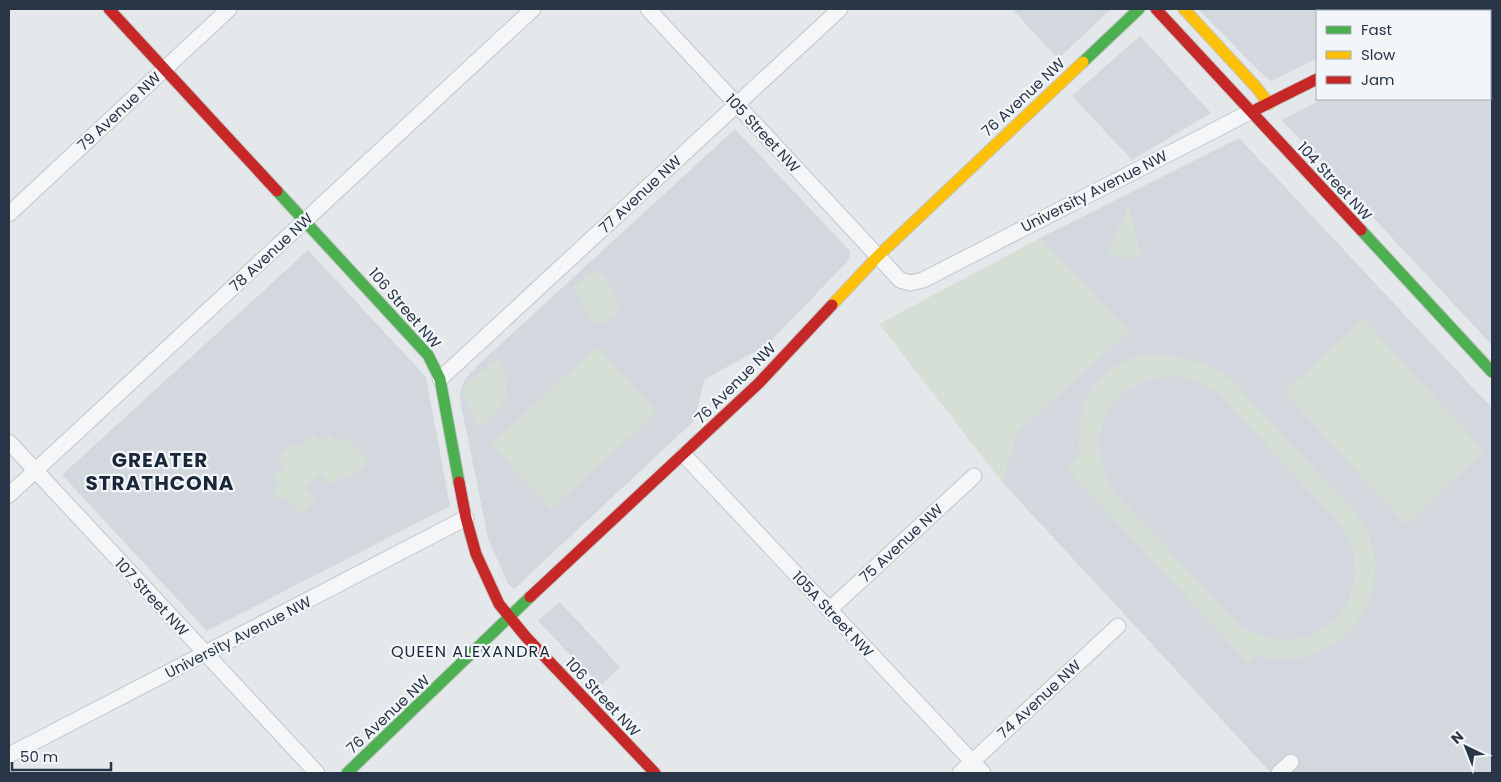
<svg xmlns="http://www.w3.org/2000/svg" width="1501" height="782" font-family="Poppins,sans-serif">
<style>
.built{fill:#d3d8de}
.green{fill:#d6dfd5;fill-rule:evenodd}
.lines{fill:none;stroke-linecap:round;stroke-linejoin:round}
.street-casing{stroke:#c3c6c8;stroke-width:17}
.fast-casing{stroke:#c3c6c8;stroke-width:13}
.slow-casing{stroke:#c3c6c8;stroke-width:13}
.jam-casing{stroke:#c3c6c8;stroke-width:13}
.street{stroke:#f4f6f7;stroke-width:15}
.fast{stroke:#4caf50;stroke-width:11}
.slow{stroke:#ffc107;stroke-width:11}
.jam{stroke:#c62828;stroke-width:11}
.labels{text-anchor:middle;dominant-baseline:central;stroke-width:4.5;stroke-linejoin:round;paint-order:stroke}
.street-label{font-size:15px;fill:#283647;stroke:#f3f6f9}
.neighbourhood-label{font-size:16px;letter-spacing:1px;fill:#1a2738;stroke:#f3f6f9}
.district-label{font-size:20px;font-weight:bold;letter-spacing:1px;fill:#1a2738;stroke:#f3f6f9}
</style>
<rect width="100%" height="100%" fill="#e5e8ea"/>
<!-- built -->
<g class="built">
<polygon points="1012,9 1111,9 1058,59"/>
<polygon points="1198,9 1418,9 1413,11 1317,11 1317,58 1272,81 1264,76"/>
<polygon points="1492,10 1492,345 1282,120 1322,99 1490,99 1490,12"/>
<polygon points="1140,36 1211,113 1132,160 1072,96"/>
<polygon points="735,129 850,251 849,258 846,263 762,350 750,354 704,380 695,420 514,589 508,584 488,538 461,405 460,394 462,386 466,378 479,364"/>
<polygon points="1239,138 1492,408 1492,773 1271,773 1002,482 1017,432 1129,331 1040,238"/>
<polygon points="308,250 426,377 450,506 207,631 62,475"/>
<polygon points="560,602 620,667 600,686 538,621"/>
</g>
<!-- green -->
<g class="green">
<polygon points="1129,208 1141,256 1127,258 1107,253 1127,211 1126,209"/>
<polygon points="1040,238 1129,331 1017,432 1002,482 879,324"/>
<path d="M598 272 605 276 620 308C617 318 603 324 593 324L574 287 590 274Z"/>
<polygon points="1363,319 1484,451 1406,525 1284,392"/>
<polygon points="597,347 657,412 551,509 491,444"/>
<path d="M1148 354C1178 355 1209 361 1232 381L1352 509C1358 517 1364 525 1368 534 1398 606 1328 677 1256 655L1248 663 1066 468 1080 455C1073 404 1095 365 1148 354ZM1166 376C1187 376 1203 382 1219 394L1335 519C1339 524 1343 529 1346 534 1352 544 1355 557 1355 567 1357 631 1288 659 1239 625L1116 494C1080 443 1104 385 1166 376Z"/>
<path d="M499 359C513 395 508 406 478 428L463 391 466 383Z"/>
<polygon points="314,434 321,442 329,435 337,443 345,436 369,462 352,477 349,474 343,480 340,477 331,485 321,474 306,488 316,499 301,513 287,498 283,501 273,490 279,484 273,477 285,466 277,457 291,444 297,449"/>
</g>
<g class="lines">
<defs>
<g id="street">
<polyline points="648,9 900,280 910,283 923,280 1250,112"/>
<polyline points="9,214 229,9"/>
<polyline points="440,379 840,9"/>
<polyline points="9,442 317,773"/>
<polyline points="684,455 983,773"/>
<polyline points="9,495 533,9"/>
<polyline points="829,610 974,476"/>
<polyline points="9,755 466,518"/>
<polyline points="960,773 1118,626"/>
<polyline points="1279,773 1291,762"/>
</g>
<g id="fast">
<polyline points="1448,11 1453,9"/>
<polyline points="1083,62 1139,9"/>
<polyline points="277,191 428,355 440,379 459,482"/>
<polyline points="1361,230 1492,372"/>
<polyline points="347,773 530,597"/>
</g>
<g id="slow">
<polyline points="1184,9 1256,87 1269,104"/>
<polyline points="832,305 878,256 1083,62"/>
</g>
<g id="jam">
<polyline points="109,9 277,191"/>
<polyline points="1156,9 1361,230"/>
<polyline points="1257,109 1317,79"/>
<polyline points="459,482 466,518 476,554 499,604 526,637 655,773"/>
<polyline points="530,597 759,383 832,305"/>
</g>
</defs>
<!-- street casing -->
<use href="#street" class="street-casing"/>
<!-- fast casing -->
<use href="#fast" class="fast-casing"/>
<!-- slow casing -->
<use href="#slow" class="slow-casing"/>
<!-- jam casing -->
<use href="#jam" class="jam-casing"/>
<!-- street -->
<use href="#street" class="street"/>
<!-- fast -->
<use href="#fast" class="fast"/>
<!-- slow -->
<use href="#slow" class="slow"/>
<!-- jam -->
<use href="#jam" class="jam"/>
</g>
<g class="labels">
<!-- street labels -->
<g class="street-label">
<text transform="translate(1023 97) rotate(-43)">76 Avenue NW</text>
<text transform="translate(119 111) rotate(-43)">79 Avenue NW</text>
<text transform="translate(763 133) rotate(47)">105 Street NW</text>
<text transform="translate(1335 181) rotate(47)">104 Street NW</text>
<text transform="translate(1094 191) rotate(-27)">University Avenue NW</text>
<text transform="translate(640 194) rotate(-43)">77 Avenue NW</text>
<text transform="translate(271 252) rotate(-43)">78 Avenue NW</text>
<text transform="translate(405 308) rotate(49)">106 Street NW</text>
<text transform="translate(735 383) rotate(-45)">76 Avenue NW</text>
<text transform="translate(901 543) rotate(-43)">75 Avenue NW</text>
<text transform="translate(152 597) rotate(47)">107 Street NW</text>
<text transform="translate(833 614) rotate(47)">105A Street NW</text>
<text transform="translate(238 637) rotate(-27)">University Avenue NW</text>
<text transform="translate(603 697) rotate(47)">106 Street NW</text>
<text transform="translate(1039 699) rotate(-43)">74 Avenue NW</text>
<text transform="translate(388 714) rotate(-43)">76 Avenue NW</text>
</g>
<!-- neighbourhood labels -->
<g class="neighbourhood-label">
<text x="471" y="651">QUEEN ALEXANDRA</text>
</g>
<!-- district labels -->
<g class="district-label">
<text x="160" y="460">GREATER<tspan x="160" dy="23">STRATHCONA</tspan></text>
</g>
</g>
<!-- border -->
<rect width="1501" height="782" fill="none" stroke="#283647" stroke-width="20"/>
<!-- legend -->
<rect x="1316" y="10" width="175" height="90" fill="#f3f6f9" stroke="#a2a9b2"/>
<rect x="1326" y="26" width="25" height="8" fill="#4caf50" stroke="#a2a9b2"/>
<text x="1361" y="35" font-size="15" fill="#283647">Fast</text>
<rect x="1326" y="51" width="25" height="8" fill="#ffc107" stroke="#a2a9b2"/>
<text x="1361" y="60" font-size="15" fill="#283647">Slow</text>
<rect x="1326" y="76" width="25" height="8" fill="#c62828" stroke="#a2a9b2"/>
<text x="1361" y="85" font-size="15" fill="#283647">Jam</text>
<!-- north arrow -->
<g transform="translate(1466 747) rotate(317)" stroke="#f3f6f9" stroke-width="4" paint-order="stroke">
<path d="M0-4L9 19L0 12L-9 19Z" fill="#283647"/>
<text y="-8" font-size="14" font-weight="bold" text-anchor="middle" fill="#283647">N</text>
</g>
<!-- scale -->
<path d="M12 762v8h99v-8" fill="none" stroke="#283647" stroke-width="2.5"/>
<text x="20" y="762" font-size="15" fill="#283647" stroke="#f3f6f9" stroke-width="4" paint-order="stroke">50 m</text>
</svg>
